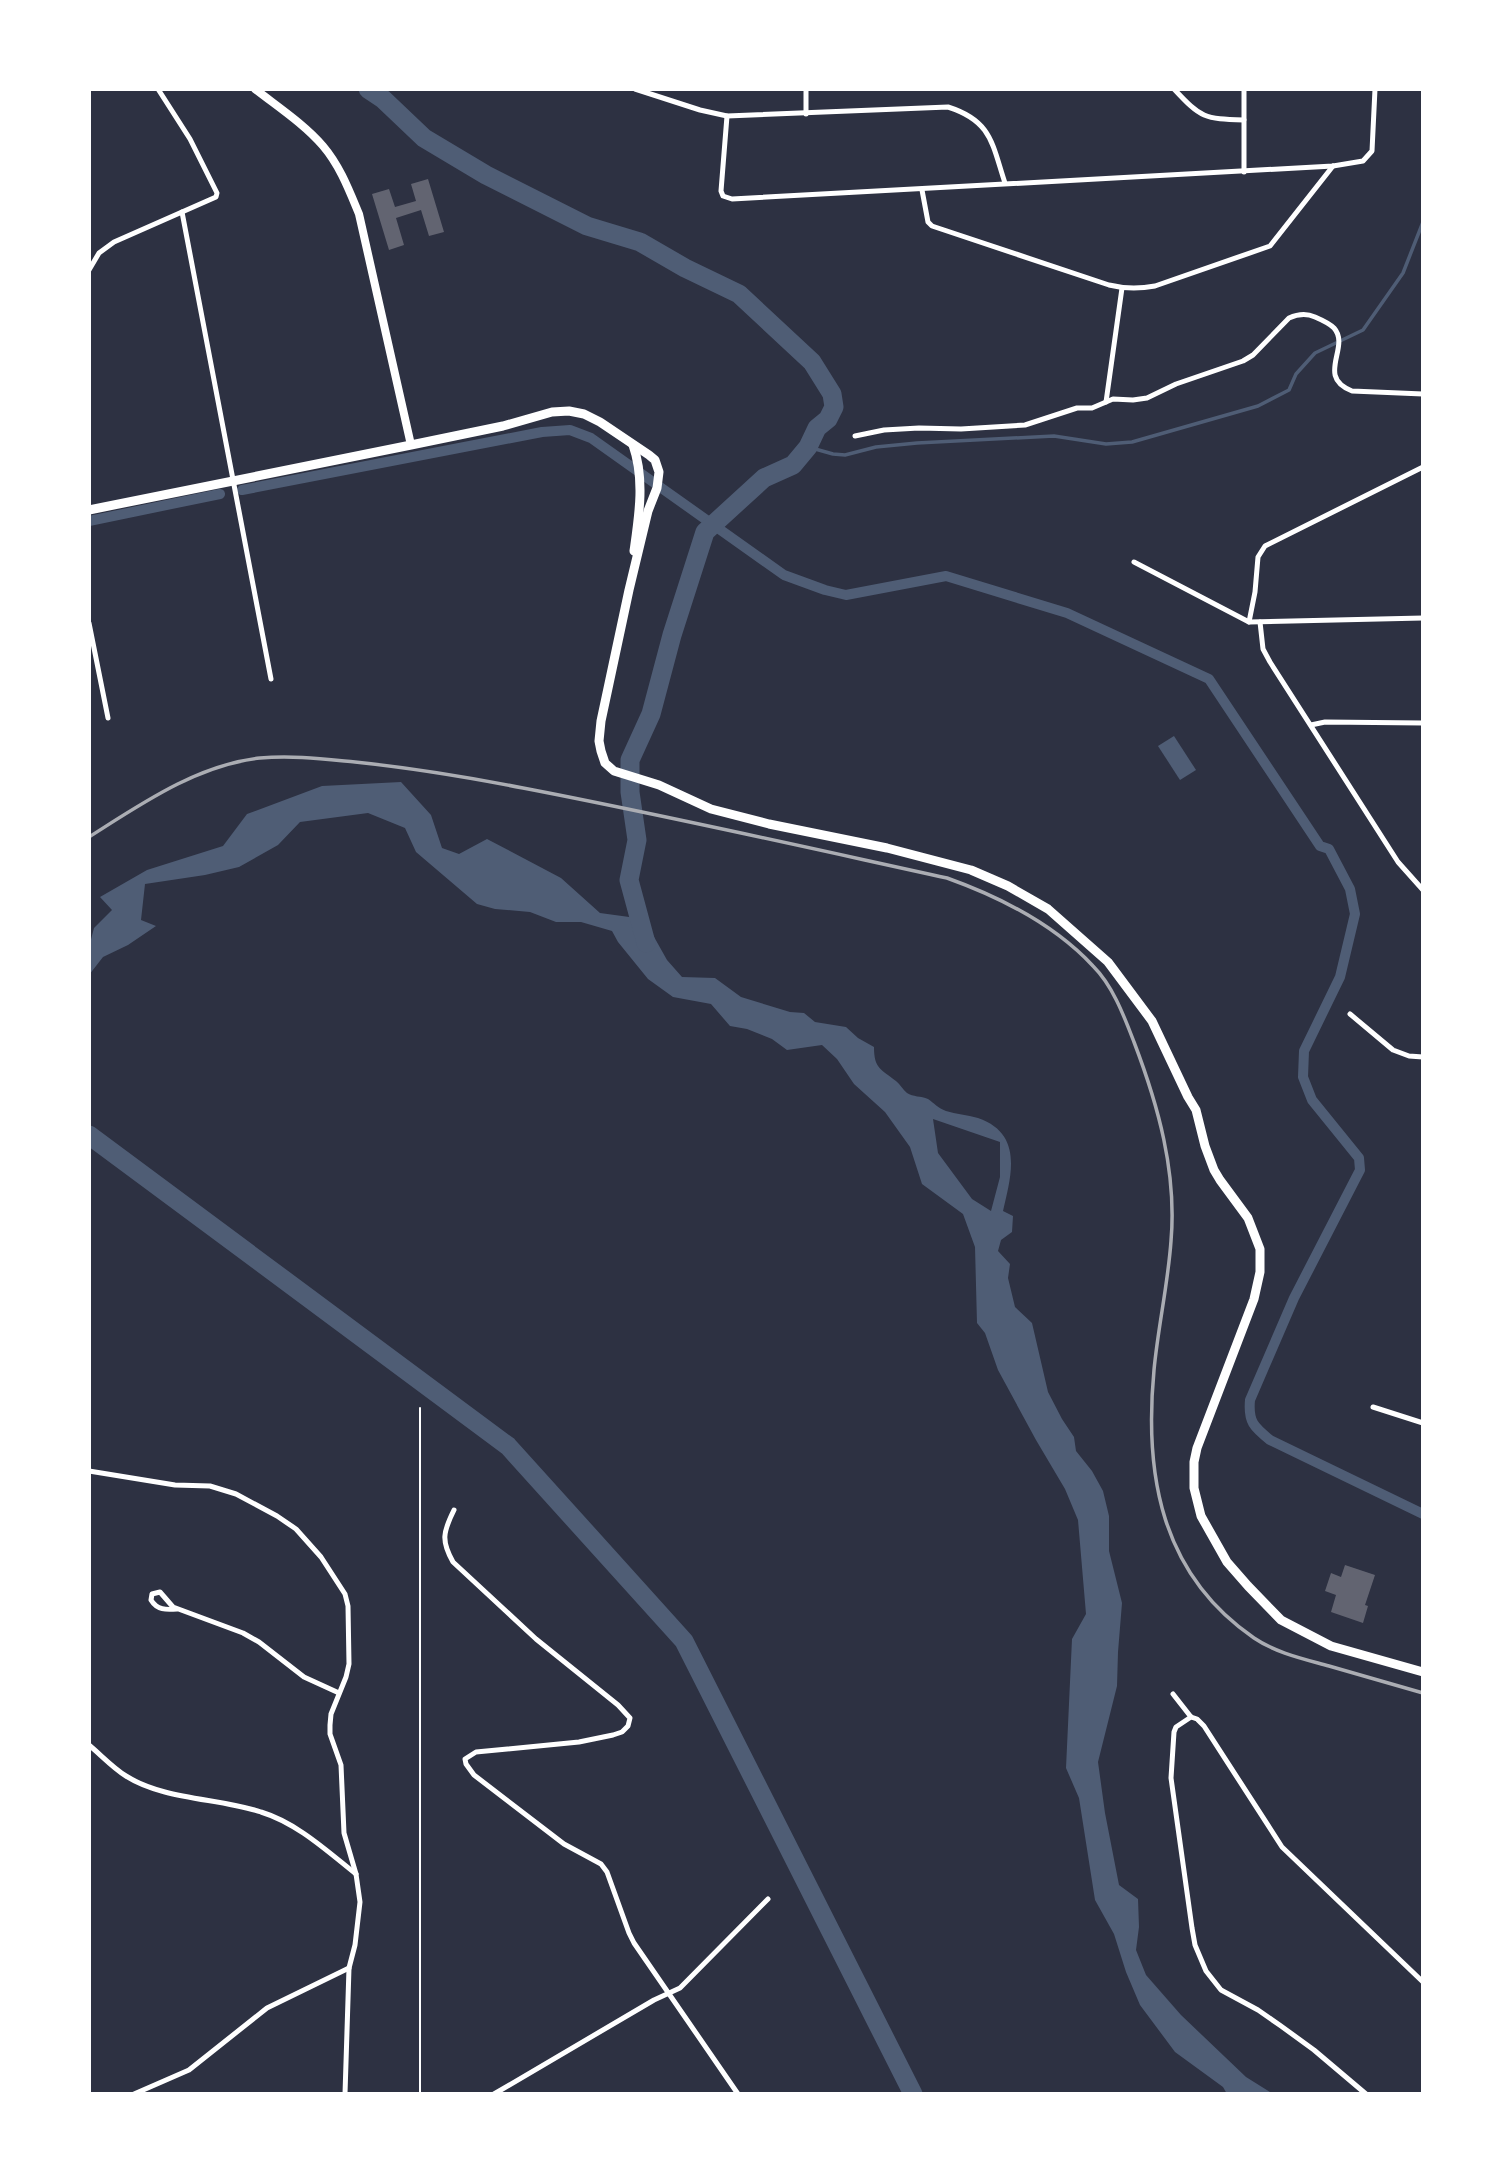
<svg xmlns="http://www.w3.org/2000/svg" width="1512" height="2183" font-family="Karla,sans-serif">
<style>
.water{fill:#4f5d75;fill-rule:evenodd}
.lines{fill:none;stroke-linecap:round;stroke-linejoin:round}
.stream{stroke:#4f5d75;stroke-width:3.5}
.canal{stroke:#4f5d75;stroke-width:10}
.river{stroke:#4f5d75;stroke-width:19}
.building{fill:#626471}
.path{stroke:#fff;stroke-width:2}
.minor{stroke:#fff;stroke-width:5}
.secondary{stroke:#fff;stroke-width:8}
.primary{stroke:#fff;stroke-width:9}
.rail{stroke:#abadb3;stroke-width:3.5}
</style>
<rect width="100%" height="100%" fill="#2d3142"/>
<!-- water -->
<g class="water">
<polygon points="1174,736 1196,770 1180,780 1158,746"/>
<path d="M401 782 431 815 442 848 459 854 487 839 561 878 600 913 644 919 667 960 682 977 715 978 741 997 790 1012 804 1013 815 1022 846 1027 858 1038 874 1047C874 1069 881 1069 896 1081 900 1084 903 1090 907 1093 913 1097 921 1096 928 1099 934 1103 938 1108 946 1111 956 1114 967 1115 978 1118 1024 1134 1011 1176 1003 1211L1013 1216 1012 1232 1001 1240 998 1251 1010 1264 1008 1278 1015 1307 1032 1323 1048 1392 1062 1419 1074 1437 1076 1451 1092 1471 1103 1491 1109 1516V1551L1122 1603 1118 1652 1117 1686 1098 1762 1105 1813 1119 1885 1138 1899 1139 1927 1136 1950 1146 1975 1181 2015 1246 2077 1273 2094H1227L1223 2087 1175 2052 1140 2005 1126 1972 1114 1934 1095 1900 1079 1798 1066 1768 1072 1639 1086 1614 1078 1520 1065 1489 1036 1440 998 1370 985 1333 977 1323 975 1247 963 1214 922 1184 910 1147 885 1112 854 1084 837 1059 822 1045 787 1050 772 1039 747 1029 730 1026 711 1004 673 997 648 979 618 942 612 931 581 922H556L530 912 495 909 477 904 416 852 405 828 368 813 300 822 278 845 239 867 205 875 145 884 141 920 156 926 128 945 103 957 89 975V947L94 928 112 910 100 897 147 870 223 846 247 814 322 786ZM933 1119 1000 1142V1177L991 1211 972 1199 938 1153Z"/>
</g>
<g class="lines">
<!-- stream -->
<polyline class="stream" points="808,447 833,454 845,455 876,447 917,443 1054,436 1106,444 1132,442 1258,406 1289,390 1296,374 1315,353 1363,330 1403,273 1423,222"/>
<!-- canal -->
<g class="canal">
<path d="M242 490 542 432 570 430 591 438 784 575 825 590 846 595 946 576 1067 613 1209 679 1320 846 1329 849 1350 889 1355 914 1340 977 1304 1051 1303 1077 1312 1100 1359 1158 1360 1170 1294 1298 1250 1400C1248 1422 1254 1427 1270 1440L1423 1514"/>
<polyline points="89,521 220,494"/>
</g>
<!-- river -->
<g class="river">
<polyline points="368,89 383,99 424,138 486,175 587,226 640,242 685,268 739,294 812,362 832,394 834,407 828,419 817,428 808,447 793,465 764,478 705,532 672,635 651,714 630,760 630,792 637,840 629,880 646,943"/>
<polyline points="89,1135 508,1446 684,1641 913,2094"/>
</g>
</g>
<!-- building -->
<g class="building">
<polygon points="428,179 444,232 429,236 421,210 396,218 404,245 389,250 372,194 389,189 395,207 416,201 411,184"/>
<polygon points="1345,1565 1375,1575 1365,1605 1368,1606 1363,1623 1331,1612 1336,1595 1325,1591 1331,1573 1341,1577"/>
</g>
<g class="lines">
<!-- path -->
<polyline class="path" points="420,1408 420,2094"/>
<!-- minor -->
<g class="minor">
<path d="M635 89 700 110 727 116 948 107C992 121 992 144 1005 183"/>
<path d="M1174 89C1201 118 1204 119 1244 120"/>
<polyline points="806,114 806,89"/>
<polyline points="727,116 721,191 723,196 732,199 1333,166 1363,161 1372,151 1375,89"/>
<polyline points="1244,172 1244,89"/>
<path d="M922 190 928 222 932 226 1109 285C1125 289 1139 289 1155 286L1270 246 1333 166"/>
<polyline points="182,212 271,679"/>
<polyline points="89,270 99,253 114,242 216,197 217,193 190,139 158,89"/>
<polyline points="1106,402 1122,288"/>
<path d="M855 436 884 430 919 428 961 429 1025 425 1077 408H1092L1113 399 1133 400 1147 398 1176 384 1243 361 1253 355 1289 318C1298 314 1306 313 1315 317 1322 320 1329 323 1334 328 1351 347 1315 377 1352 391L1423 394"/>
<polyline points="1134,562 1249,622 1423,618"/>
<polyline points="1249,622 1255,592 1258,557 1265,546 1423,467"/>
<polyline points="1260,622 1263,649 1270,662 1398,862 1423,890"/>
<polyline points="89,623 108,718"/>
<polyline points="1311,725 1325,722 1423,723"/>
<polyline points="1350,1014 1393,1050 1409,1056 1423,1057"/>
<polyline points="1373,1407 1423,1423"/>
<polyline points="89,1471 175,1485 210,1486 236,1494 277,1516 296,1529 321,1557 345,1594 348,1606 349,1664 346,1677 331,1714 330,1725 330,1734 341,1765 344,1833 356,1874 360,1902 355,1945 349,1968 345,2094"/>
<path d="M454 1510C443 1532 441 1541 453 1562L536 1639 618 1705 630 1718 628 1726 622 1732 613 1735 579 1742 476 1752 465 1759 466 1764 474 1775 564 1844 601 1864 607 1872 629 1933 634 1943 738 2094"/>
<path d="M177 1609C166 1610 157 1610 151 1600L152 1594 160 1592 173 1607 243 1633 259 1642 304 1677 339 1693"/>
<polyline points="1173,1694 1191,1717 1197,1719 1204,1726 1282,1847 1423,1982"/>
<polyline points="1191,1717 1176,1727 1174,1732 1171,1778 1192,1928 1195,1945 1206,1971 1221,1990 1258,2010 1281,2026 1314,2050 1366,2094"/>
<path d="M89 1745C101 1755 113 1768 126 1776 164 1800 219 1798 261 1812 297 1823 327 1851 356 1874"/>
<polyline points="134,2094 189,2070 267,2008 349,1968"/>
<polyline points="494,2094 654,2000 680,1988 768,1899"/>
</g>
<!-- secondary -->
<path class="secondary" d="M255 89C278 107 304 124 323 146 340 166 349 190 359 214L411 445"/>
<!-- primary -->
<g class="primary">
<path d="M633 445C645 479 639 516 634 551"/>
<polyline points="89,510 411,445 503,426 552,412 569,411 584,414 600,422 649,455 655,460 659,472 657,488 648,511 629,590 601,721 599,741 601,751 605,763 614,771 659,785 711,809 769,824 887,848 971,870 1008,886 1048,909 1108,962 1152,1021 1188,1097 1196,1110 1205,1146 1214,1170 1220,1180 1248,1218 1260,1249 1260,1272 1254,1299 1197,1448 1194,1462 1194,1488 1201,1516 1227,1562 1248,1586 1281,1620 1331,1646 1423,1672"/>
</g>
<!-- rail -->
<path class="rail" d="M89 837C141 804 197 765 260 758 292 755 324 759 355 762 412 768 467 777 523 788 664 815 805 847 947 878 1000 897 1054 924 1093 966 1113 986 1124 1016 1134 1042 1158 1105 1177 1172 1171 1241 1168 1284 1158 1327 1154 1370 1144 1475 1161 1574 1254 1638 1276 1653 1304 1659 1329 1666 1360 1675 1392 1684 1423 1693"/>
</g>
<!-- border -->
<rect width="1512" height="2183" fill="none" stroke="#ffffff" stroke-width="182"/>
</svg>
